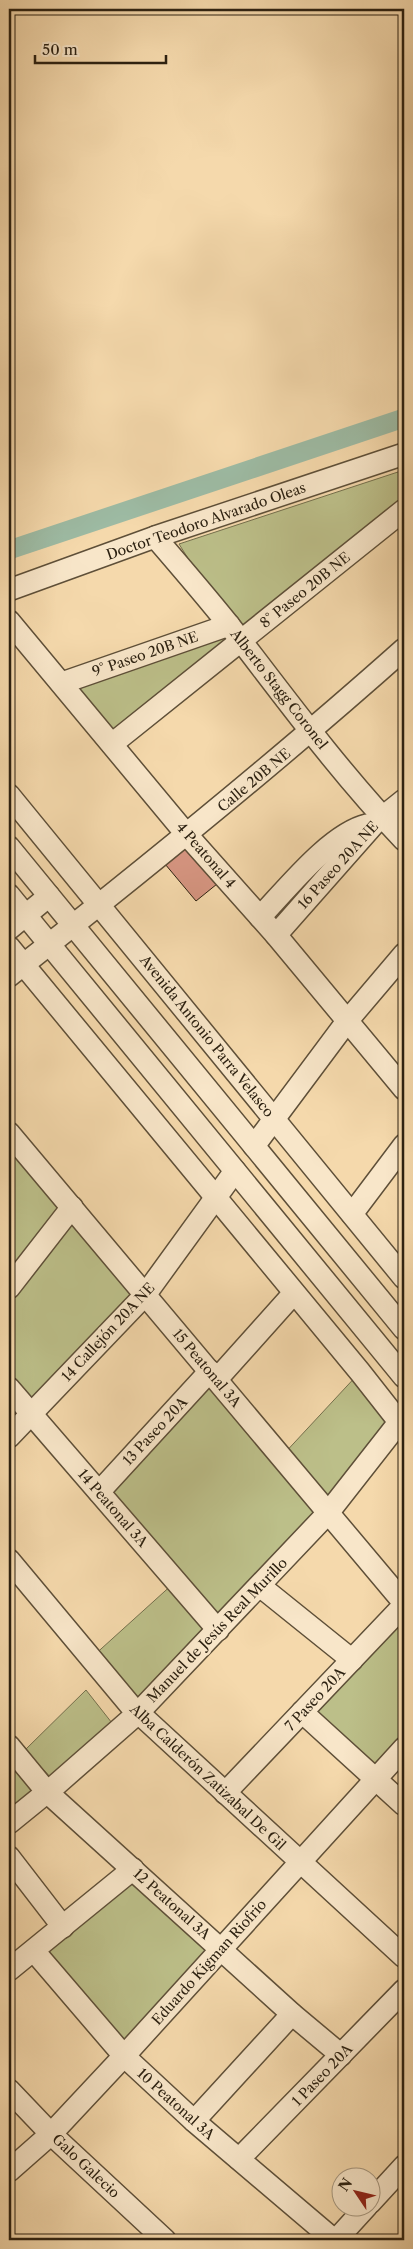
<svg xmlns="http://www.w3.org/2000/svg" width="413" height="2249" font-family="'Libre Caslon Text',serif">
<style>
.green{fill:#bcbf89;stroke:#74704d}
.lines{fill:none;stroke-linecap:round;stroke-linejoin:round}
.canal{stroke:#9dbba4;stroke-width:19}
.building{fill:#d69581;stroke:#2c2111}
.minor-casing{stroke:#5e4f38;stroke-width:24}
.minor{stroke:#f8e6c9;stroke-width:21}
.labels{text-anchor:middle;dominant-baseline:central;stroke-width:5;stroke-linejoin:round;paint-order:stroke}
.street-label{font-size:14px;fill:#2c2111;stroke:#f8e6c9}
</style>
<rect width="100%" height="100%" fill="#f5d9ac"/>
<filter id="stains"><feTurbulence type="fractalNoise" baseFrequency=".004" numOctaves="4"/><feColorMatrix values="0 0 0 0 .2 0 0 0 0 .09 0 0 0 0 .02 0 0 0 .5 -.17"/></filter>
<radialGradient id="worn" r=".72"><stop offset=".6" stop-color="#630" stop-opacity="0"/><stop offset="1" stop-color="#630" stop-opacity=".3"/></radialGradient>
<!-- green -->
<g class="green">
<polygon points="404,470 404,509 113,744 62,684 228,626 236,635 179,544"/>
<polygon points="9,1138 145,1294 33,1412 9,1384"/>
<polygon points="209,1372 281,1457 360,1372 400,1423 328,1513 209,1622 130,1705 91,1658 175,1582 99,1492"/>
<polygon points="404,1605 404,1748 375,1779 302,1712"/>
<polygon points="86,1690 112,1723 56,1783 25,1750"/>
<polygon points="9,1746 47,1792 9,1816"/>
<polygon points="133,1869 221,1948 124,2056 34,1951"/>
</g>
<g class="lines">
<!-- canal -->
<polyline class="canal" points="9,550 404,418"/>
</g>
<!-- building -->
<polygon class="building" points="186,846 217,884 196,901 165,864"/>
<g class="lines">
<defs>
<g id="minor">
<path d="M155 537C180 566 205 595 229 625 285 698 340 773 404 840"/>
<polyline points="9,590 155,537 404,454"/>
<polyline points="9,621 187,835 276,935 404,1089"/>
<polyline points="62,683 229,625"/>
<polyline points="112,744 404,510"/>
<polyline points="9,795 404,1278"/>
<polyline points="9,847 404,1329"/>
<polyline points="9,895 404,1377"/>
<path d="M260 917C286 890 330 834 367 825"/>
<polyline points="9,929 49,896"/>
<polyline points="276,935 374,824 404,800"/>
<polyline points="9,947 360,1372 404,1428"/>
<path d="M9 976C144 870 276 763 404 649"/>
<polyline points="9,1133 404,1603"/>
<polyline points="254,1146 348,1020 404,954"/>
<polyline points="352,1214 404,1145"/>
<polyline points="9,1288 72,1207"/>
<polyline points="217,1379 294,1293"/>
<polyline points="9,1388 218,1630"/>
<polyline points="9,1437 145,1295 235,1171"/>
<polyline points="99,1492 210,1371"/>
<polyline points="9,1560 130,1705 404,1957"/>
<polyline points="260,1586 352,1660"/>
<polyline points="302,1712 404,1805"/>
<polyline points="9,1746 47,1792 292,2014 341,2055"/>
<polyline points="225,1793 404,1605"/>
<polyline points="9,1823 57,1784 138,1713 328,1513 404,1416"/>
<polyline points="9,1857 63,1927"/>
<polyline points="34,1951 124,2056 194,2121 334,2240"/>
<polyline points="9,1970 133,1869"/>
<polyline points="9,2090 51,2134 165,2240"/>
<polyline points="194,2121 292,2014"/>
<polyline points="239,2159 404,1990"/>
<polyline points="9,2171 51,2134 124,2056 404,1748"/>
<polyline points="370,2203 404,2166"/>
<polyline points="336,2240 367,2206"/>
</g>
</defs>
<!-- minor casing -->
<use href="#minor" class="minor-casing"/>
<!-- minor -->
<use href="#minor" class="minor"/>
</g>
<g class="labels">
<!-- street labels -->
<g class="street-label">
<text transform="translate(206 521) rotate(-19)">Doctor Teodoro Alvarado Oleas</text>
<text transform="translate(305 590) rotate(-39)">8° Paseo 20B NE</text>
<text transform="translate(145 654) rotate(-19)">9° Paseo 20B NE</text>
<text transform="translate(279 689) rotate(52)">Alberto Stagg Coronel</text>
<text transform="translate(254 780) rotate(-40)">Calle 20B NE</text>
<text transform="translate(206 855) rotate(49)">4 Peatonal 4</text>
<text transform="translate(338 865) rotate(-48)">16 Paseo 20A NE</text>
<text transform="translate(207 1036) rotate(51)">Avenida Antonio Parra Velasco</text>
<text transform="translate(108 1332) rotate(-47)">14 Callejón 20A NE</text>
<text transform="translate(207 1368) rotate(50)">15 Peatonal 3A</text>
<text transform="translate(155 1431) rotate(-47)">13 Paseo 20A</text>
<text transform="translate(113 1508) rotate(49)">14 Peatonal 3A</text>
<text transform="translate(217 1630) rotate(-46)">Manuel de Jesús Real Murillo</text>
<text transform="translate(315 1699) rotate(-47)">7 Paseo 20A</text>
<text transform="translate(208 1777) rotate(43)">Alba Calderón Zatizabal De Gil</text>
<text transform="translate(172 1904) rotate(42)">12 Peatonal 3A</text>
<text transform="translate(209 1962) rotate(-48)">Eduardo Kigman Riofrio</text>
<text transform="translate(322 2075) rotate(-46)">1 Paseo 20A</text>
<text transform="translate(176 2104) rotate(42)">10 Peatonal 3A</text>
<text transform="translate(86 2166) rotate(43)">Galo Galecio</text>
</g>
</g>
<!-- margin -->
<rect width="413" height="2249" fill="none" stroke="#f5d9ac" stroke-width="30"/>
<rect x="10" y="10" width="393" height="2229" fill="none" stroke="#2c2111" stroke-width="2.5"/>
<rect x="15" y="15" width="383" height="2219" fill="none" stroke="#2c2111"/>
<!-- north arrow -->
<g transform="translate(356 2192) rotate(305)"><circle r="24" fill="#f8e6c9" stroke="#a6977f"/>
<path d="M0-4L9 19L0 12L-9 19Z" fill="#8f2418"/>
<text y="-8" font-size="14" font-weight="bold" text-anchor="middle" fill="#2c2111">N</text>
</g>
<!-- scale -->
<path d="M35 55v8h131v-8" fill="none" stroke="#2c2111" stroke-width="2.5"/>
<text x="42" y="55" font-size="15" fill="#2c2111" stroke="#f8e6c9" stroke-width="4" paint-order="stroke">50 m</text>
<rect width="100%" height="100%" filter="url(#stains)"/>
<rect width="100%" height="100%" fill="url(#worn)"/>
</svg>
